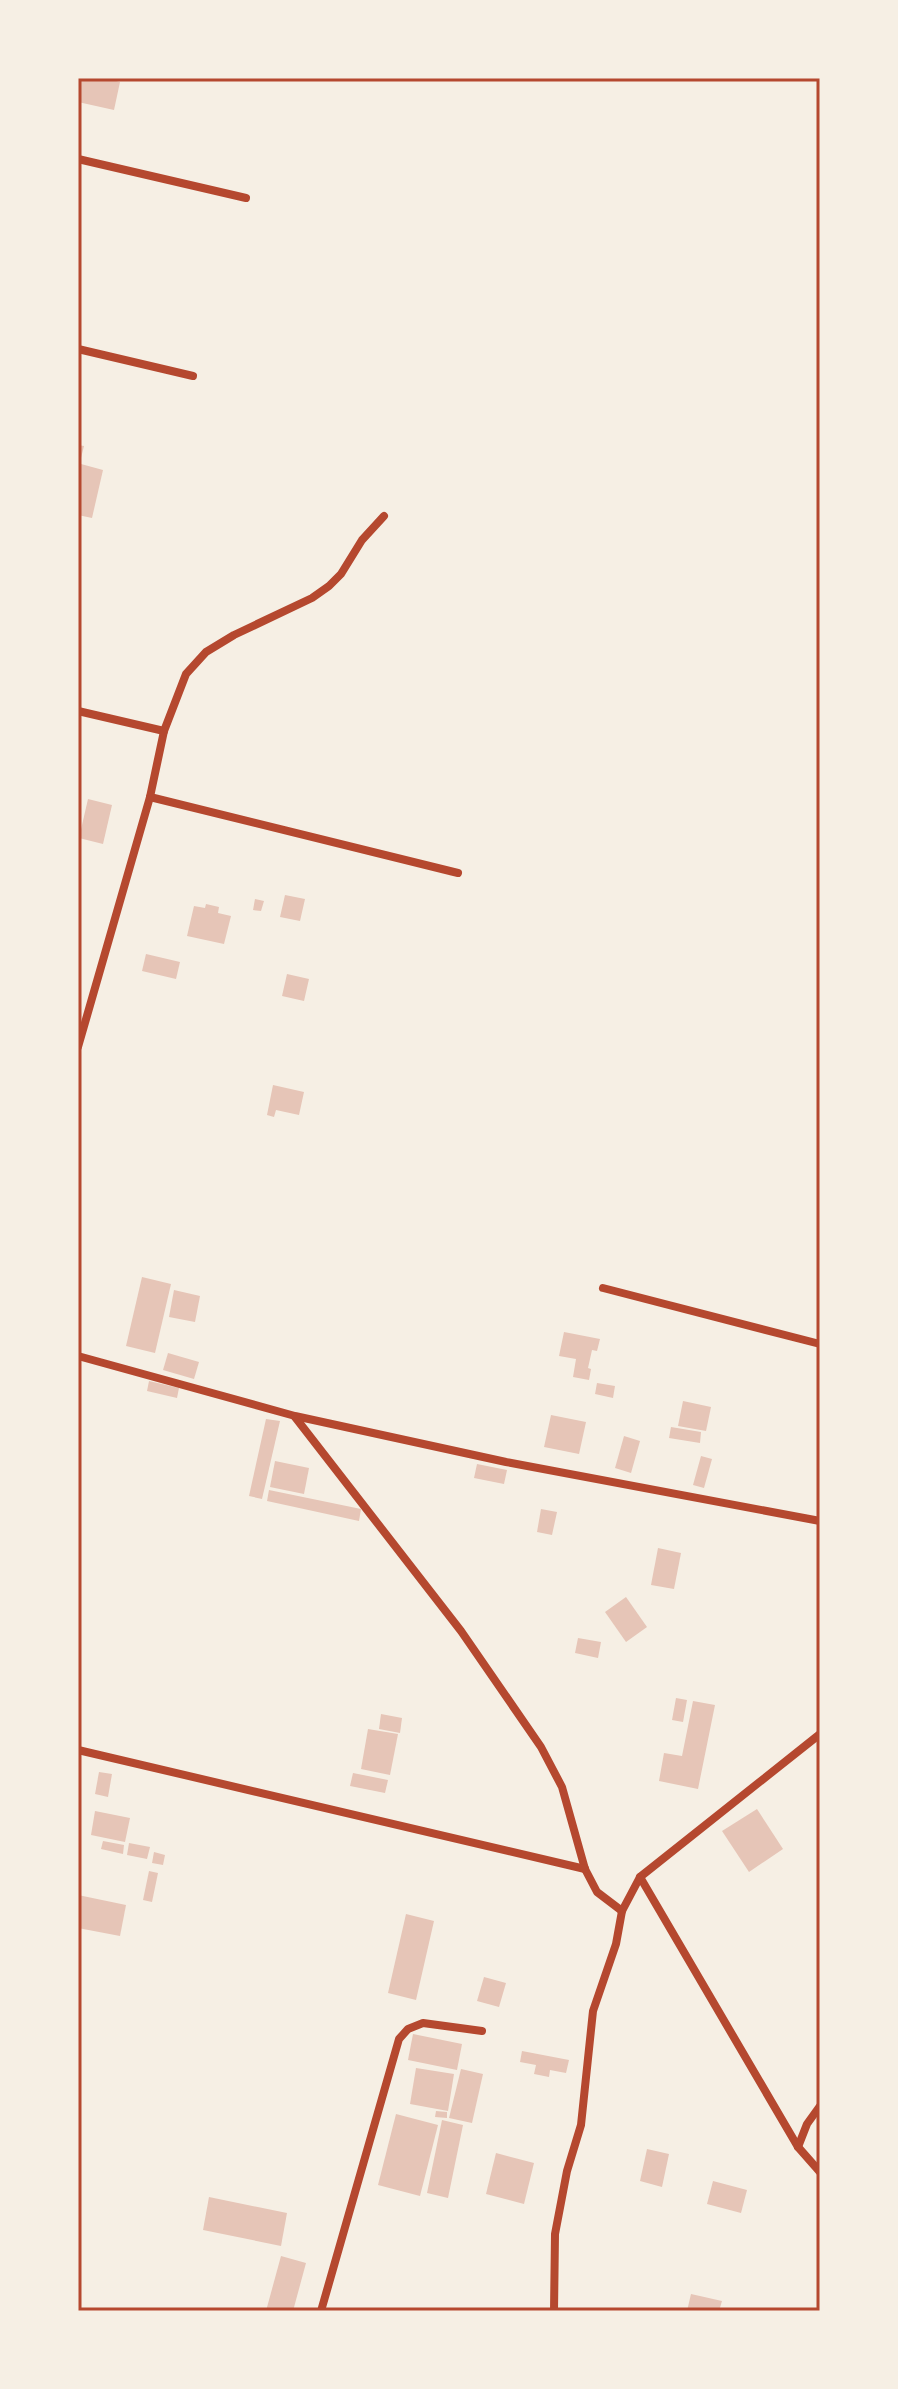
<svg xmlns="http://www.w3.org/2000/svg" width="898" height="2389" font-family="'Roboto Condensed',sans-serif">
<style>
.building{fill:#e6c5b7}
.lines{fill:none;stroke-linecap:round;stroke-linejoin:round}
.minor{stroke:#b5482f;stroke-width:8}
.neatline{fill:none;stroke:#b5482f;stroke-width:3}
</style>
<rect width="100%" height="100%" fill="#f6efe4"/>
<!-- building -->
<g class="building">
<polygon points="78,78 105,78 120,82 114,110 78,102"/>
<polygon points="78,445 84,446 79,466 78,466"/>
<polygon points="81,464 103,470 92,518 78,515 78,478"/>
<polygon points="88,799 112,805 103,844 79,838"/>
<polygon points="285,895 305,899 300,921 280,917"/>
<polygon points="255,899 264,901 261,911 253,910"/>
<polygon points="206,904 219,907 218,913 231,916 224,944 187,936 194,906 205,908"/>
<polygon points="146,954 180,962 176,979 142,971"/>
<polygon points="287,974 309,979 304,1001 282,996"/>
<polygon points="273,1085 304,1092 299,1115 276,1110 274,1117 267,1115"/>
<polygon points="142,1277 171,1284 155,1353 126,1346"/>
<polygon points="174,1290 200,1296 195,1322 169,1317"/>
<polygon points="564,1332 600,1339 597,1351 592,1350 588,1368 591,1369 589,1380 573,1377 576,1359 559,1356"/>
<polygon points="168,1353 199,1362 194,1379 163,1370"/>
<polygon points="149,1381 179,1388 177,1398 147,1391"/>
<polygon points="597,1383 615,1386 613,1398 595,1394"/>
<polygon points="683,1401 711,1407 706,1431 678,1426"/>
<polygon points="551,1415 586,1422 579,1454 544,1447"/>
<polygon points="266,1419 280,1421 262,1499 249,1496"/>
<polygon points="671,1427 701,1432 700,1443 669,1438"/>
<polygon points="624,1436 640,1441 631,1473 615,1468"/>
<polygon points="701,1456 712,1459 704,1488 693,1485"/>
<polygon points="275,1461 309,1468 304,1494 270,1487"/>
<polygon points="477,1464 507,1470 504,1484 474,1478"/>
<polygon points="269,1490 361,1509 359,1521 267,1501"/>
<polygon points="541,1509 557,1512 552,1535 537,1532"/>
<polygon points="658,1548 681,1553 674,1589 651,1585"/>
<polygon points="626,1597 647,1627 626,1642 605,1612"/>
<polygon points="578,1638 601,1642 598,1658 575,1653"/>
<polygon points="676,1698 687,1700 683,1722 672,1720"/>
<polygon points="693,1701 715,1705 698,1789 659,1781 664,1753 682,1756"/>
<polygon points="381,1714 402,1718 400,1733 379,1729"/>
<polygon points="368,1729 398,1734 390,1775 361,1769"/>
<polygon points="99,1772 112,1774 108,1797 95,1794"/>
<polygon points="353,1773 388,1780 385,1793 350,1786"/>
<polygon points="757,1809 783,1849 749,1872 722,1831"/>
<polygon points="95,1811 130,1818 125,1842 91,1835"/>
<polygon points="103,1841 124,1845 123,1854 101,1849"/>
<polygon points="129,1843 150,1847 147,1859 127,1855"/>
<polygon points="154,1852 165,1855 163,1865 152,1863"/>
<polygon points="149,1871 158,1873 152,1902 143,1900"/>
<polygon points="78,1895 126,1905 120,1936 78,1928"/>
<polygon points="406,1914 434,1921 416,2000 388,1993"/>
<polygon points="484,1977 506,1983 499,2007 477,2001"/>
<polygon points="413,2034 462,2044 457,2070 408,2060"/>
<polygon points="522,2051 569,2060 566,2073 550,2070 549,2077 534,2074 536,2065 520,2062"/>
<polygon points="416,2068 454,2074 448,2111 410,2104"/>
<polygon points="461,2069 483,2074 472,2123 449,2118"/>
<polygon points="436,2111 447,2112 447,2118 435,2117"/>
<polygon points="396,2114 438,2125 420,2196 378,2185"/>
<polygon points="442,2120 463,2125 448,2198 427,2193"/>
<polygon points="647,2149 669,2154 662,2187 640,2181"/>
<polygon points="496,2153 534,2163 524,2204 486,2194"/>
<polygon points="713,2181 747,2190 741,2213 707,2204"/>
<polygon points="209,2197 287,2213 281,2246 203,2230"/>
<polygon points="281,2256 306,2263 293,2311 266,2311"/>
<polygon points="691,2294 722,2301 719,2311 687,2311"/>
</g>
<g class="lines">
<!-- minor -->
<g class="minor">
<polyline points="78,159 246,198"/>
<polyline points="78,349 193,376"/>
<polyline points="78,711 164,731"/>
<polyline points="150,797 458,873"/>
<polyline points="78,1047 150,797 164,731 186,674 206,652 234,635 312,598 329,586 341,574 362,540 384,516"/>
<polyline points="603,1288 820,1344"/>
<polyline points="78,1356 295,1416 506,1462 820,1521"/>
<polyline points="295,1417 461,1631 541,1747 562,1787 585,1869 597,1892 622,1911"/>
<polyline points="78,1750 585,1869"/>
<polyline points="640,1877 798,2147 820,2172"/>
<polyline points="798,2147 807,2124 820,2106"/>
<polyline points="321,2311 399,2039 408,2029 423,2023 482,2031"/>
<polyline points="554,2311 555,2234 567,2171 581,2125 593,2011 616,1944 622,1911 640,1877 820,1734"/>
</g>
</g>
<!-- border -->
<rect width="898" height="2389" fill="none" stroke="#f6efe4" stroke-width="160"/>
<rect x="80" y="80" width="738" height="2229" class="neatline"/>
</svg>
